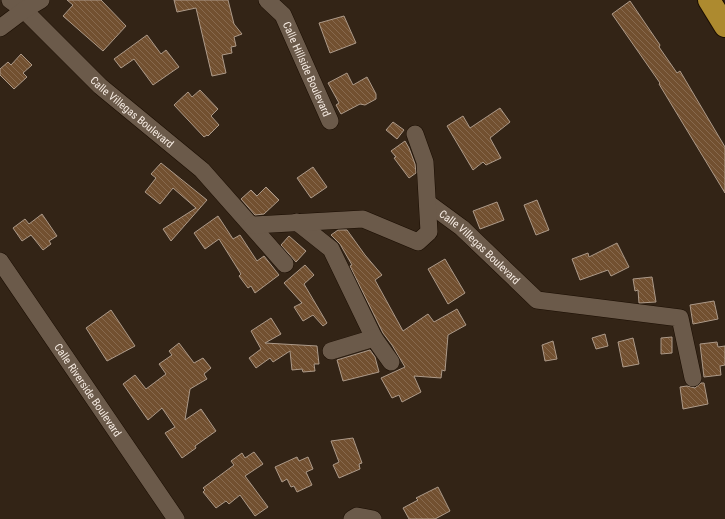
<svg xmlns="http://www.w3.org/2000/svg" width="725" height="519" font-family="'Roboto Condensed',sans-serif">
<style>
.building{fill:url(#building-back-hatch);stroke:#ad9a89}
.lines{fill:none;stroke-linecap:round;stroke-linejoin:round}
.minor-casing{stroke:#1a0d02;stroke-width:18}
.highway-casing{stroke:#1a0d02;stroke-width:24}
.minor{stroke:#6b5a4a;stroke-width:17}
.highway{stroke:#ad8a2f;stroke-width:22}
.labels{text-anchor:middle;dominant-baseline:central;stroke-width:3;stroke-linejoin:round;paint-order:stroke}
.street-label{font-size:11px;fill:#f6ebe2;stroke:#291b0d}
</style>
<defs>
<pattern id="building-back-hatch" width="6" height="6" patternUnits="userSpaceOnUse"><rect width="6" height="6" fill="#725030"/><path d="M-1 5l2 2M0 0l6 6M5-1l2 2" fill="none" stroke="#87694e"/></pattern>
</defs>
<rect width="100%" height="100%" fill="#332416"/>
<!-- building -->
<g class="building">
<polygon points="67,0 101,0 126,26 103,51 63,16 73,5"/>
<polygon points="174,0 228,0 234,24 242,34 234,37 236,46 231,47 232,53 222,55 226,73 212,76 196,8 177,12"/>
<polygon points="630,1 660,45 659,47 677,73 680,71 725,147 725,193 659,84 660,83 612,14"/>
<polygon points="344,16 356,43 330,53 319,23"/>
<polygon points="147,35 161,54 166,50 179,67 153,85 134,59 121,68 114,59"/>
<polygon points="21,54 32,65 23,73 27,77 14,89 0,75 0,69 8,62 11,65"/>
<polygon points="347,73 353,85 367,77 376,94 376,99 365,105 360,104 341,114 336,105 339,103 328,83"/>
<polygon points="200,90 218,109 211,116 219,125 208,136 207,135 204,137 174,105 188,92 192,97"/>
<polygon points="500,108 510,122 490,138 501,158 486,165 483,162 473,170 447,126 463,116 470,128"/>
<polygon points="393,122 404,130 397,139 386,130"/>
<polygon points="405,141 409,148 415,164 416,173 409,178 394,158 396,157 391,151"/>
<polygon points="161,163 207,200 171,241 163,229 196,208 173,188 160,204 145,192 156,178 151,174"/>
<polygon points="313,167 327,187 311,198 297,178"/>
<polygon points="266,187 279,200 264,214 255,215 241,199 251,190 257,196"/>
<polygon points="537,200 549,230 536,235 524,205"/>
<polygon points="497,202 504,220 480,229 473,211"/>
<polygon points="42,214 57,236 49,241 51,244 43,250 31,235 22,241 13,228 25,219 29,224"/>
<polygon points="218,216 233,239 240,235 257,261 264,256 279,275 255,293 251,286 248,288 239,276 241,274 219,239 205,249 194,233"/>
<polygon points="338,230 347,230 365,255 382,275 375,280 403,331 428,314 434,322 457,309 466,325 448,335 445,371 442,370 441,378 414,376 421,392 402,402 399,395 392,398 381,378 405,367 392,345 383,333 350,266 352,265 340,244 331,235"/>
<polygon points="289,236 306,251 296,262 281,245"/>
<polygon points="617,243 629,267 611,276 608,270 580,280 572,259 588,253 589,257"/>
<polygon points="445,259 465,293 448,304 428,269"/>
<polygon points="305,265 314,275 304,284 327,323 323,326 313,315 303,321 294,307 302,303 284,283"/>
<polygon points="652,277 656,302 639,303 638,290 635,291 633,279"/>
<polygon points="714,301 718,319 693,324 690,305"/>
<polygon points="111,310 135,346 107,361 86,328"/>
<polygon points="271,318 281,334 265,343 317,346 319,364 314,364 315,371 303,372 302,369 292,370 290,351 273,362 270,358 256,368 249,358 261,349 251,331"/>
<polygon points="605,334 608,346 596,349 592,338"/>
<polygon points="672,337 672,353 661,354 661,338"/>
<polygon points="633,338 639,364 623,367 618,342"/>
<polygon points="553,341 557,359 545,361 542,345"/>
<polygon points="717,342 718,347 725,346 725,365 720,366 721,375 704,377 700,344"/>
<polygon points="179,343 194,363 203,358 211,368 204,374 207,379 190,389 185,420 201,409 216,431 195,446 196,448 182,458 165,433 175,427 162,408 148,420 123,384 135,375 146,389 166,374 159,364 172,355 169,351"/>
<polygon points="370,350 375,357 379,372 343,381 337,360"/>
<polygon points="701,383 704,383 708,404 683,409 680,387 687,386 695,388"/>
<polygon points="353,438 362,463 359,464 360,469 339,478 333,465 339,462 331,441"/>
<polygon points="254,452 263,464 245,476 268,507 255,516 240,495 229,504 226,501 216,508 203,492 205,490 203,488 234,465 231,461 242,453 245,458"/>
<polygon points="297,457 299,461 308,457 313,469 306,472 312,485 297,492 294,486 291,487 287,479 282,482 275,467"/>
<polygon points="438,487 450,511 435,519 409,519 403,508 418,500 416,498"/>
</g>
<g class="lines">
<defs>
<g id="minor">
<path id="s1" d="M10 0 24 10 100 86 202 170 285 264"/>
<path id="s2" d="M267 0 283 15 330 121"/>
<polyline points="0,28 24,10 41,0"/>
<path id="s3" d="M428 203 462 228 537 300 680 318 693 378"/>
<polyline points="297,222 331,249 374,338 391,362"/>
<polyline points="252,225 363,219 418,242 429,232 425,162 415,134"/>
<path id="s4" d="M0 261 176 519"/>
<polyline points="331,351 374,338"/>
<polyline points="352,519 357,516 373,519"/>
</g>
<polyline id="highway" points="709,0 725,26"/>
</defs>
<!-- minor casing -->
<use href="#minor" class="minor-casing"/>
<!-- highway casing -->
<use href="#highway" class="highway-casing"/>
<!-- minor -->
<use href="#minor" class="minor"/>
<!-- highway -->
<use href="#highway" class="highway"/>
</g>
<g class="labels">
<!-- street labels -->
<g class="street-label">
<text stroke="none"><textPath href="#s2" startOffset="81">Calle Hillside Boulevard</textPath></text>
<text stroke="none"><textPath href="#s1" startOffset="166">Calle Villegas Boulevard</textPath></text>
<text stroke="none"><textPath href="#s3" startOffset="68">Calle Villegas Boulevard</textPath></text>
<text stroke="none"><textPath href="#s4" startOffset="156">Calle Riverside Boulevard</textPath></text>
</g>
</g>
</svg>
